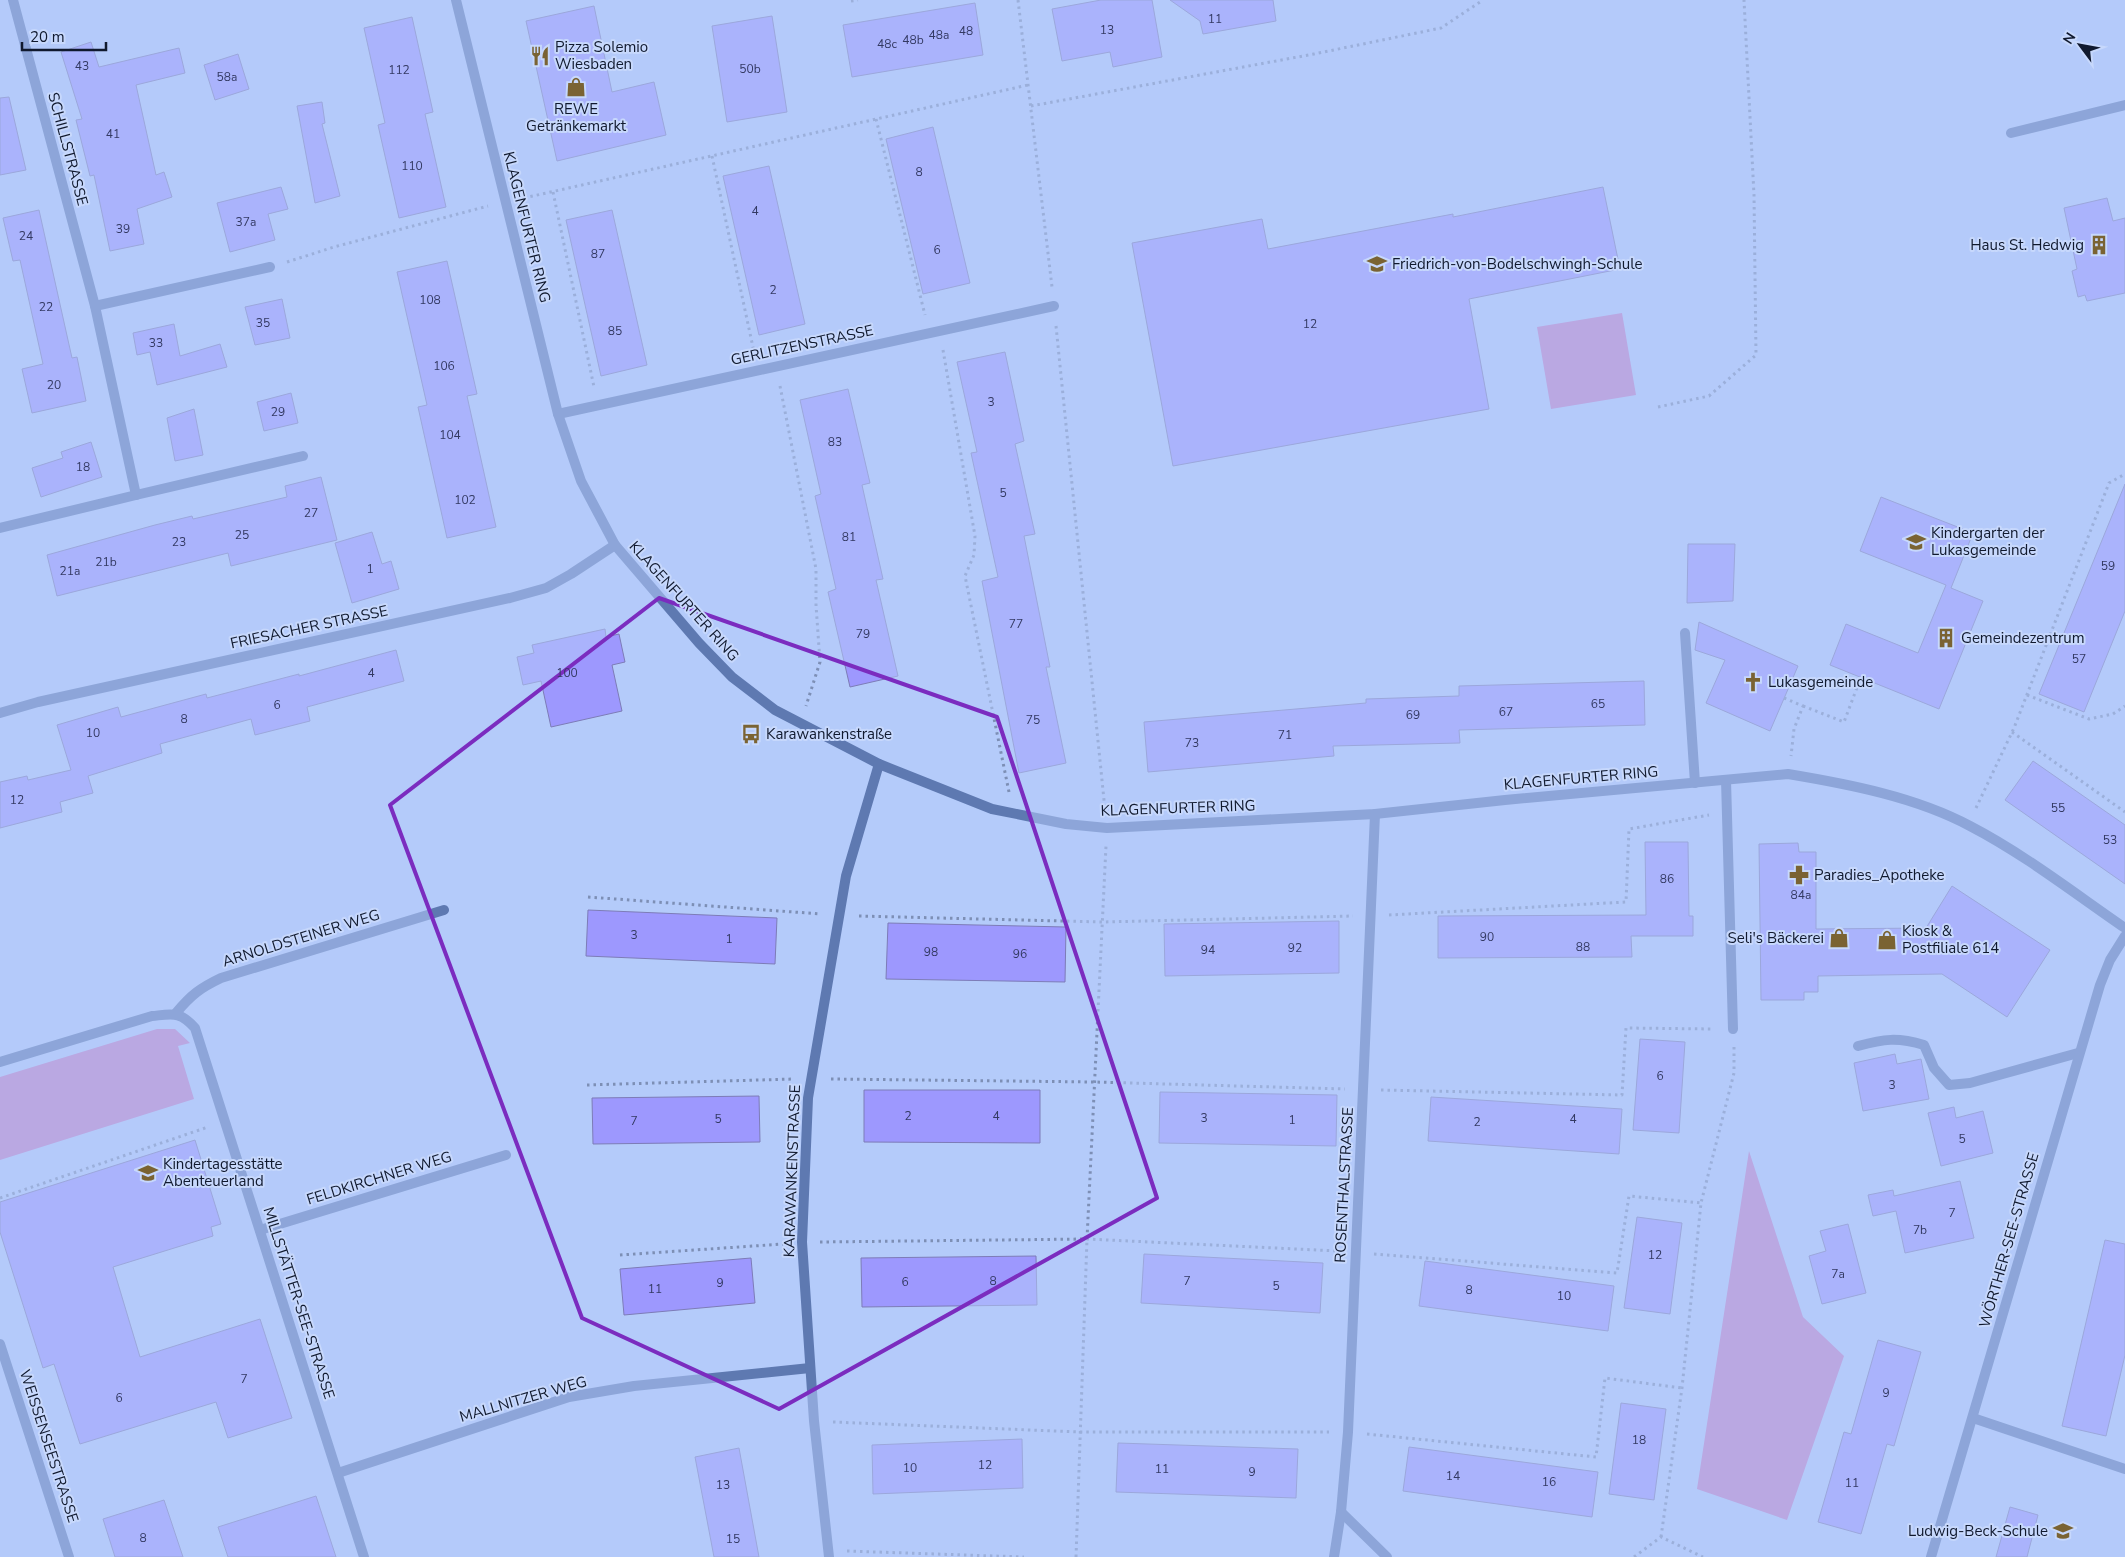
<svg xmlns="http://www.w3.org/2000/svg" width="2125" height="1557" font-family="'Nunito Sans',sans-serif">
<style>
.green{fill:#c07ec6}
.building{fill:#9d98fe;stroke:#7d7cb7}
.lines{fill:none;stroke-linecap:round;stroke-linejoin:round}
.path{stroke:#7d8fb5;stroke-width:3;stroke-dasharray:2.5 4;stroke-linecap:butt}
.lane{stroke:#5e79b1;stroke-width:10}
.street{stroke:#5e79b1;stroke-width:10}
.marked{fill:none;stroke:#7b2cbf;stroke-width:4;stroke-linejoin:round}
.labels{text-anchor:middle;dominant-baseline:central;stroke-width:4;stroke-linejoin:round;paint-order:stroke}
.number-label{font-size:12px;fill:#333962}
.poi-label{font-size:15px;fill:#10192e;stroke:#c7d8fc;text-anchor:start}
.street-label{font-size:15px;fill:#10192e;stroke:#c7d8fc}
</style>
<rect width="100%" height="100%" fill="#b4cbfa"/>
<!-- green -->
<g class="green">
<polygon points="1622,313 1636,395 1551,409 1537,327"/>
<polygon points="157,1029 175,1029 190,1043 178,1046 194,1099 0,1160 0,1077"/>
<polygon points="1749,1151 1803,1317 1844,1356 1787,1520 1697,1489"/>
</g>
<!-- building -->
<g class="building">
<polygon points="1101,0 1152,0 1162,57 1113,67 1110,52 1062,61 1052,9"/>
<polygon points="1170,0 1273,0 1276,21 1203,34 1200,21"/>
<polygon points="975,3 983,55 852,77 843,25"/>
<polygon points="594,6 612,92 654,82 666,135 557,161 526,21"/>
<polygon points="772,16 787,112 727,122 712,26"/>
<polygon points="412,17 433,112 425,114 446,207 399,218 378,125 385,123 364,28"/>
<polygon points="91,42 99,67 179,48 185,73 136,85 156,175 164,172 172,197 137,209 144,244 110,251 94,175 90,176 76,120 82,119 61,52"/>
<polygon points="238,54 249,89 215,100 204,65"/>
<polygon points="9,97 26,170 0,175 0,98"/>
<polygon points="322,102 325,123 322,124 340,196 315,203 297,106"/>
<polygon points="933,127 970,283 923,294 886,139"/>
<polygon points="769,166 805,324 759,335 723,176"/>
<polygon points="281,187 288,209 268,214 275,240 230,252 217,203"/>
<polygon points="1603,187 1620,269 1469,299 1489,409 1173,466 1132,243 1262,219 1268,249 1453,214 1453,217"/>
<polygon points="2107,198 2113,221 2125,218 2125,293 2087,301 2085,295 2078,297 2072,271 2077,269 2064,208"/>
<polygon points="39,210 72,358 77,357 86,401 32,413 22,369 43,364 20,260 13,261 3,218"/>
<polygon points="612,210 647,365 601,376 566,220"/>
<polygon points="447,261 477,394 467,396 496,527 447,538 418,407 427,405 397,272"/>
<polygon points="282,299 290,338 255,345 245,307"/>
<polygon points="174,324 180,356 220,344 227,367 157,385 150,352 137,355 133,333"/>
<polygon points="1005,352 1024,441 1015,444 1035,534 1024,536 1050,667 1046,667 1066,763 1019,773 982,581 998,577 971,453 977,452 957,362"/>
<polygon points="848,389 870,483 862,485 883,579 876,580 898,676 850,687 828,592 836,589 815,496 821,494 800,400"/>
<polygon points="291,393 298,423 264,431 257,402"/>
<polygon points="194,409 203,455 175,461 167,418"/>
<polygon points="91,442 102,477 41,497 32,468 63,458 61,452"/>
<polygon points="321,477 337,540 231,566 228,553 57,596 47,555 155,525 192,516 193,519 287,497 285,486"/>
<polygon points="2125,484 2125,611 2084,712 2039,694"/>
<polygon points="1881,497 1973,533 1951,588 1983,601 1939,709 1830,665 1846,624 1918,653 1946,585 1860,551"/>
<polygon points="372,532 382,564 391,561 399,589 352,603 335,543"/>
<polygon points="1688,544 1735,544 1733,601 1687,603"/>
<polygon points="1699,622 1798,666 1770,731 1706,703 1725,660 1695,650"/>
<polygon points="605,629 606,637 619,634 625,662 612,665 622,711 551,727 541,681 523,685 517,657 534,653 532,645"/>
<polygon points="396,650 404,681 307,707 310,721 255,735 251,719 160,744 162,753 88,776 93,793 60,802 62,812 0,828 0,782 27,776 28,780 71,770 57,725 118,707 121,717 206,694 207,698 299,674 299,676"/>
<polygon points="1644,681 1645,725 1459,730 1460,743 1333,746 1334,756 1148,772 1144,722 1366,703 1366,699 1459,696 1459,686"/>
<polygon points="2033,761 2125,825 2125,884 2005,800"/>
<polygon points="1645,842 1688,842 1689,916 1693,916 1693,936 1631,936 1632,957 1438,958 1438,916 1646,915"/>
<polygon points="1798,843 1799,852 1816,852 1816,929 1926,928 1952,886 2050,950 2007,1017 1942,974 1818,976 1818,992 1804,992 1804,1000 1761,1000 1759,844"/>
<polygon points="588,910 777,918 775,964 586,956"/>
<polygon points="1339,921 1339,973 1165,976 1164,924"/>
<polygon points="888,923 1066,927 1065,982 886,979"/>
<polygon points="1640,1039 1685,1042 1679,1133 1633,1130"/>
<polygon points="1895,1054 1897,1064 1921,1059 1929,1099 1863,1111 1854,1063"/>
<polygon points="864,1090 1040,1090 1040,1143 864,1142"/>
<polygon points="1160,1092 1337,1095 1336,1146 1159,1143"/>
<polygon points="759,1096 760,1142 593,1144 592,1098"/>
<polygon points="1431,1097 1622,1109 1619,1154 1428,1141"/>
<polygon points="1954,1107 1956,1118 1983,1111 1993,1153 1941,1166 1928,1113"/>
<polygon points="195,1140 221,1224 211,1227 213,1236 113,1267 140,1357 260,1319 292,1418 228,1438 216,1402 80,1444 54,1364 43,1368 0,1232 0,1202"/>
<polygon points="1960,1181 1974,1238 1905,1253 1896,1211 1873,1216 1868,1195 1893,1190 1894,1196"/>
<polygon points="1637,1217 1682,1223 1670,1314 1624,1308"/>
<polygon points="1848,1224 1866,1293 1822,1304 1809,1256 1826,1251 1820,1231"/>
<polygon points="2105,1240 2125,1244 2125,1355 2106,1436 2062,1426"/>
<polygon points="1144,1254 1323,1263 1320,1313 1141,1303"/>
<polygon points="1036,1256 1037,1305 862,1307 861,1258"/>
<polygon points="751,1258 755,1303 624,1315 620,1269"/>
<polygon points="1425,1261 1614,1286 1608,1331 1419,1306"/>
<polygon points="1878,1340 1921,1352 1894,1446 1887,1444 1861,1534 1818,1522 1844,1432 1851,1434"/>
<polygon points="1621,1403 1666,1409 1654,1500 1609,1494"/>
<polygon points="1022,1439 1023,1488 873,1494 872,1445"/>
<polygon points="1118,1443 1298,1449 1296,1498 1116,1492"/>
<polygon points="1409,1447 1598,1472 1592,1517 1403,1491"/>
<polygon points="739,1448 759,1557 714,1557 695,1457"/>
<polygon points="316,1496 336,1557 228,1557 218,1527"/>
<polygon points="164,1500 183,1557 115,1557 103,1519"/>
<polygon points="2010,1507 2038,1515 2027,1557 1996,1557"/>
</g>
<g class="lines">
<!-- path -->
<g class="path">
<polyline points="1018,0 1052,287"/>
<polyline points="851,1 858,0"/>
<polyline points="1031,106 1314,54 1441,28 1483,0"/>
<polyline points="876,119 925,315"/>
<polyline points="712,156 754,352"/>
<polyline points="553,192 594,387"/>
<polyline points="524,198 1028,85"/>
<polyline points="287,262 334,247 488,206"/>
<polyline points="1056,326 1105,810"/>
<polyline points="943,350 975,536 974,555 965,576 1009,792"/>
<polyline points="780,386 816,569 816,605 820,662 806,706"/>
<polyline points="1658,407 1709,396 1756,355 1754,195 1744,0"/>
<polyline points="2027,695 2089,719 2113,714 2125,706"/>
<polyline points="1784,698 1803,706 1794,729 1791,756"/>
<polyline points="1803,706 1844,722 1861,677"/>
<polyline points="2012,732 2125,812"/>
<polyline points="1976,808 2014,728 2109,483 2125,474"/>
<polyline points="588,897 821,914"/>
<polyline points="1389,915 1626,902 1629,829 1709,815"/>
<polyline points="859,916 1103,922 1353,916"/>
<polyline points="831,1079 1095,1082 1345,1089"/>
<polyline points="587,1085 793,1079"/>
<polyline points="1381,1090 1622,1095 1626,1028 1714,1029"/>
<polyline points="0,1198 208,1127"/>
<polyline points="820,1242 1087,1239 1338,1251"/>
<polyline points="1374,1254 1617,1273 1629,1196 1701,1203"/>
<polyline points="620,1255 783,1244"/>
<polyline points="833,1422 1080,1432 1329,1432"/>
<polyline points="1367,1434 1596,1457 1605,1378 1682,1388"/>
<polyline points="1661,1537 1682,1388 1701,1203 1734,1073 1734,1047"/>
<polyline points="847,1551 1024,1557"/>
<polyline points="1076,1557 1087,1239 1106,846"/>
<polyline points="1634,1557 1661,1537 1703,1557"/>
</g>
<!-- lane -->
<g class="lane">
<polyline points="2011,133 2125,105"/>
<polyline points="1685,633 1695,783"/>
<polyline points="1726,780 1733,1029"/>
<path d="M1858 1046C1884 1039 1897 1037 1924 1045L1934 1068 1949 1085 1970 1083 2078 1053"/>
<polyline points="1341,1512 1387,1557"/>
</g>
<!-- street -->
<g class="street">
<path d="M456 0 558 414 581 481 615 545 699 643 732 677 775 710 879 764 992 809 1066 824 1107 828 1375 814 1505 800 1788 774C1848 784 1916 797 1970 826 2024 854 2074 893 2125 928"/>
<polyline points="95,306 270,267"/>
<polyline points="558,414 1054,306"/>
<polyline points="136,495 303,456"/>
<polyline points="0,528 136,495 95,306 13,0"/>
<polyline points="0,713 38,702 510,598 546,588 571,574 615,545"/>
<path d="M176 1013C191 995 200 988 221 978L444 910"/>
<path d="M0 1062 152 1016C173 1014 180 1011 195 1028L364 1557"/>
<polyline points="260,1230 506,1155"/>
<polyline points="0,1344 69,1557"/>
<polyline points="1973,1418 2125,1469"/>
<polyline points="338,1473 569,1397 634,1386 810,1368"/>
<polyline points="829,1557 814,1421 802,1242 808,1098 846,876 879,764"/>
<polyline points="1334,1557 1341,1512 1348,1432 1375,814"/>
<polyline points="1931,1557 2100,985 2110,960 2125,936"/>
</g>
</g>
<!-- marked area -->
<path d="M0 0H2125V1557H0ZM659 598 997 717 1157 1198 779 1409 582 1318 390 805Z" fill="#b4cbfa" fill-opacity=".55" fill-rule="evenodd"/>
<path class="marked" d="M659 598 997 717 1157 1198 779 1409 582 1318 390 805Z"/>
<!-- icons -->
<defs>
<symbol id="restaurant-bare" viewBox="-9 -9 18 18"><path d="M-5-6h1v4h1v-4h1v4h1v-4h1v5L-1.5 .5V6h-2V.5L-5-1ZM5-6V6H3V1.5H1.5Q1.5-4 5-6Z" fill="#7a6333" stroke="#c7d8fc" stroke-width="2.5" paint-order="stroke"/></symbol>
<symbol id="shop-bare" viewBox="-9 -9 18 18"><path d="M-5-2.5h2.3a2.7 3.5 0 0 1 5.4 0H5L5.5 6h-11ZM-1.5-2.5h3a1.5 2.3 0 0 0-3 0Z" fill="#7a6333" stroke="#c7d8fc" stroke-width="2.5" paint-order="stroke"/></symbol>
<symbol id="building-bare" viewBox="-9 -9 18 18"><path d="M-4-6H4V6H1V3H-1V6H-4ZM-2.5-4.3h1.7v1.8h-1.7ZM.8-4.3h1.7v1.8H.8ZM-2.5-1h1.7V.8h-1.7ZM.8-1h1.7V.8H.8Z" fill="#7a6333" stroke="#c7d8fc" stroke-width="2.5" paint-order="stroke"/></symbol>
<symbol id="school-bare" viewBox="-9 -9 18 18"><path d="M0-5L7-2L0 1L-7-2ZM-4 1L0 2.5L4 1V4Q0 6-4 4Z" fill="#7a6333" stroke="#c7d8fc" stroke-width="2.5" paint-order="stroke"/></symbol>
<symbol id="church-bare" viewBox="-9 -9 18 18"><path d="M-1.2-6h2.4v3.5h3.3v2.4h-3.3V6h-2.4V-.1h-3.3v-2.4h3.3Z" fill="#7a6333" stroke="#c7d8fc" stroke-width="2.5" paint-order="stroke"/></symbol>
<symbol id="bus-bare" viewBox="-9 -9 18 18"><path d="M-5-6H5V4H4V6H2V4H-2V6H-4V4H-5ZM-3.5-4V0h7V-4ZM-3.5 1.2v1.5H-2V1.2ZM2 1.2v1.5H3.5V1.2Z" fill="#7a6333" stroke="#c7d8fc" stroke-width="2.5" paint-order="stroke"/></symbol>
<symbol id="pharmacy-bare" viewBox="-9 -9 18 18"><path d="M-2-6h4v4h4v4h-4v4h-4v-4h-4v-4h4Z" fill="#7a6333" stroke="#c7d8fc" stroke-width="2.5" paint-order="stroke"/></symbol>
</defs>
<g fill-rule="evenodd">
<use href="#restaurant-bare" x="526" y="42" width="28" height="28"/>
<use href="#shop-bare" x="562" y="73" width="28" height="28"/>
<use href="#building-bare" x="2085" y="231" width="28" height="28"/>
<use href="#school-bare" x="1363" y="250" width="28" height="28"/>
<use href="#school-bare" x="1902" y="528" width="28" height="28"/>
<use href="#building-bare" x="1932" y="624" width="28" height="28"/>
<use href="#church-bare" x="1739" y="668" width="28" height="28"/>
<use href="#bus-bare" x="737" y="720" width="28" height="28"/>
<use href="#pharmacy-bare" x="1785" y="861" width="28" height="28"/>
<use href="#shop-bare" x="1825" y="924" width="28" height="28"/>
<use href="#shop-bare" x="1873" y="926" width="28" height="28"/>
<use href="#school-bare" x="134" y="1159" width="28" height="28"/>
<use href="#school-bare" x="2049" y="1517" width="28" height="28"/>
</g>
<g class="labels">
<!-- number labels -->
<g class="number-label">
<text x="1215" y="19">11</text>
<text x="1107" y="30">13</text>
<text x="966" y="31">48</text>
<text x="939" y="35">48a</text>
<text x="913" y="40">48b</text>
<text x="887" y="44">48c</text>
<text x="82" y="66">43</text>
<text x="750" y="69">50b</text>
<text x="399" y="70">112</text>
<text x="227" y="77">58a</text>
<text x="113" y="134">41</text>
<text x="412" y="166">110</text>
<text x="919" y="172">8</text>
<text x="755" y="211">4</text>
<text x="246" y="222">37a</text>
<text x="123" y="229">39</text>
<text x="26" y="236">24</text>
<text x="937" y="250">6</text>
<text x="598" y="254">87</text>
<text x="773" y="290">2</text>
<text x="430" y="300">108</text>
<text x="46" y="307">22</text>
<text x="263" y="323">35</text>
<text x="1310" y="324">12</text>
<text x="615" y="331">85</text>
<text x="156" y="343">33</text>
<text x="444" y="366">106</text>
<text x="54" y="385">20</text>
<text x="991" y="402">3</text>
<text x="278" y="412">29</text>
<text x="450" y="435">104</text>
<text x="835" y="442">83</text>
<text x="83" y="467">18</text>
<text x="1003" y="493">5</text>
<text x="465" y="500">102</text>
<text x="311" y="513">27</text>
<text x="242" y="535">25</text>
<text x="849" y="537">81</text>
<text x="179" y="542">23</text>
<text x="106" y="562">21b</text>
<text x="2108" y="566">59</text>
<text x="370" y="569">1</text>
<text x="70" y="571">21a</text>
<text x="1016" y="624">77</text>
<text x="863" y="634">79</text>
<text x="2079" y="659">57</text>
<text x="371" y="673">4</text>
<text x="567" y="673">100</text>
<text x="1598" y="704">65</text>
<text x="277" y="705">6</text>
<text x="1506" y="712">67</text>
<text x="1413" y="715">69</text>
<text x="184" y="719">8</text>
<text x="1033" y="720">75</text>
<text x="93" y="733">10</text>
<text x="1285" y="735">71</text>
<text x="1192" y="743">73</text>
<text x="17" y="800">12</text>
<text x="2058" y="808">55</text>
<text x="2110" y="840">53</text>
<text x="1667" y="879">86</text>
<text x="1801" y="895">84a</text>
<text x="634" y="935">3</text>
<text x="1487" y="937">90</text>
<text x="729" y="939">1</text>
<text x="1583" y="947">88</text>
<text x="1295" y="948">92</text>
<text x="1208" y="950">94</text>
<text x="931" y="952">98</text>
<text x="1020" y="954">96</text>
<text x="1660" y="1076">6</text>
<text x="1892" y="1085">3</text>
<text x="908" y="1116">2</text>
<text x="996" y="1116">4</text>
<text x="1204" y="1118">3</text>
<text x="718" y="1119">5</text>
<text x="1573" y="1119">4</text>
<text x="1292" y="1120">1</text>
<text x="634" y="1121">7</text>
<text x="1477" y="1122">2</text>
<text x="1962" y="1139">5</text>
<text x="1952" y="1213">7</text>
<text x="1920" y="1230">7b</text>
<text x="1655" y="1255">12</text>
<text x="1838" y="1274">7a</text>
<text x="993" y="1281">8</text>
<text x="1187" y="1281">7</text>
<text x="905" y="1282">6</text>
<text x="720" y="1283">9</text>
<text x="1276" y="1286">5</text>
<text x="655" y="1289">11</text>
<text x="1469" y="1290">8</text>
<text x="1564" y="1296">10</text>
<text x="244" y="1379">7</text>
<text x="1886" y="1393">9</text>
<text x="119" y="1398">6</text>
<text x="1639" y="1440">18</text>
<text x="985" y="1465">12</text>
<text x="910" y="1468">10</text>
<text x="1162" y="1469">11</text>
<text x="1252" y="1472">9</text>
<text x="1453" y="1476">14</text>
<text x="1549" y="1482">16</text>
<text x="1852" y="1483">11</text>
<text x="723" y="1485">13</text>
<text x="143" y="1538">8</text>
<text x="733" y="1539">15</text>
</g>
<!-- poi labels -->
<g class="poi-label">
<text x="555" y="47">Pizza Solemio<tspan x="555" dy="17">Wiesbaden</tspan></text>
<text x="576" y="109" text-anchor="middle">REWE<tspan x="576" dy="17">Getränkemarkt</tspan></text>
<text x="2084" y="245" text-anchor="end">Haus St. Hedwig</text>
<text x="1392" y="264">Friedrich-von-Bodelschwingh-Schule</text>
<text x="1931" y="533">Kindergarten der<tspan x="1931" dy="17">Lukasgemeinde</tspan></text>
<text x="1961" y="638">Gemeindezentrum</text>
<text x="1768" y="682">Lukasgemeinde</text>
<text x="766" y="734">Karawankenstraße</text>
<text x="1814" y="875">Paradies_Apotheke</text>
<text x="1902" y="931">Kiosk &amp;<tspan x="1902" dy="17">Postfiliale 614</tspan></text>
<text x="1824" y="938" text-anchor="end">Seli's Bäckerei</text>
<text x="163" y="1164">Kindertagesstätte<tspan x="163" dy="17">Abenteuerland</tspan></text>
<text x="2048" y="1531" text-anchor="end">Ludwig-Beck-Schule</text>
</g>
<!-- street labels -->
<g class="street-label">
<text transform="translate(68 149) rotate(75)">SCHILLSTRASSE</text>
<text transform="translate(527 227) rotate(76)">KLAGENFURTER RING</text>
<text transform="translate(802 345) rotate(-12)">GERLITZENSTRASSE</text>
<text transform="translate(684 601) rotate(48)">KLAGENFURTER RING</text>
<text transform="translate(309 627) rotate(-12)">FRIESACHER STRASSE</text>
<text transform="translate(1581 778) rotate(-5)">KLAGENFURTER RING</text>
<text transform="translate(1178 808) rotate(-2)">KLAGENFURTER RING</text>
<text transform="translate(301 938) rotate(-17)">ARNOLDSTEINER WEG</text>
<text transform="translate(792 1171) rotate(-88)">KARAWANKENSTRASSE</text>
<text transform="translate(379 1178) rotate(-17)">FELDKIRCHNER WEG</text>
<text transform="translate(1344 1185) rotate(-87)">ROSENTHALSTRASSE</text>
<text transform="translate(2009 1240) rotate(-74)">WÖRTHER-SEE-STRASSE</text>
<text transform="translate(299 1303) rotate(72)">MILLSTÄTTER-SEE-STRASSE</text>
<text transform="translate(523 1399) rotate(-16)">MALLNITZER WEG</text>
<text transform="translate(49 1446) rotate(72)">WEISSENSEESTRASSE</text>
</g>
</g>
<!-- north arrow -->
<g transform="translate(2080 45) rotate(302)" stroke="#c7d8fc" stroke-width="4" paint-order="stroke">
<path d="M0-4L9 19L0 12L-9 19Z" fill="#10192e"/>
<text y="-8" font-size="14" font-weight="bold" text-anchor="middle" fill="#10192e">N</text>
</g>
<!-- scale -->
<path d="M22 42v8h84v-8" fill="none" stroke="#10192e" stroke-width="2.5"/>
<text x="30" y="42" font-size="15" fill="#10192e" stroke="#c7d8fc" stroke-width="4" paint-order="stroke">20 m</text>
</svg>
